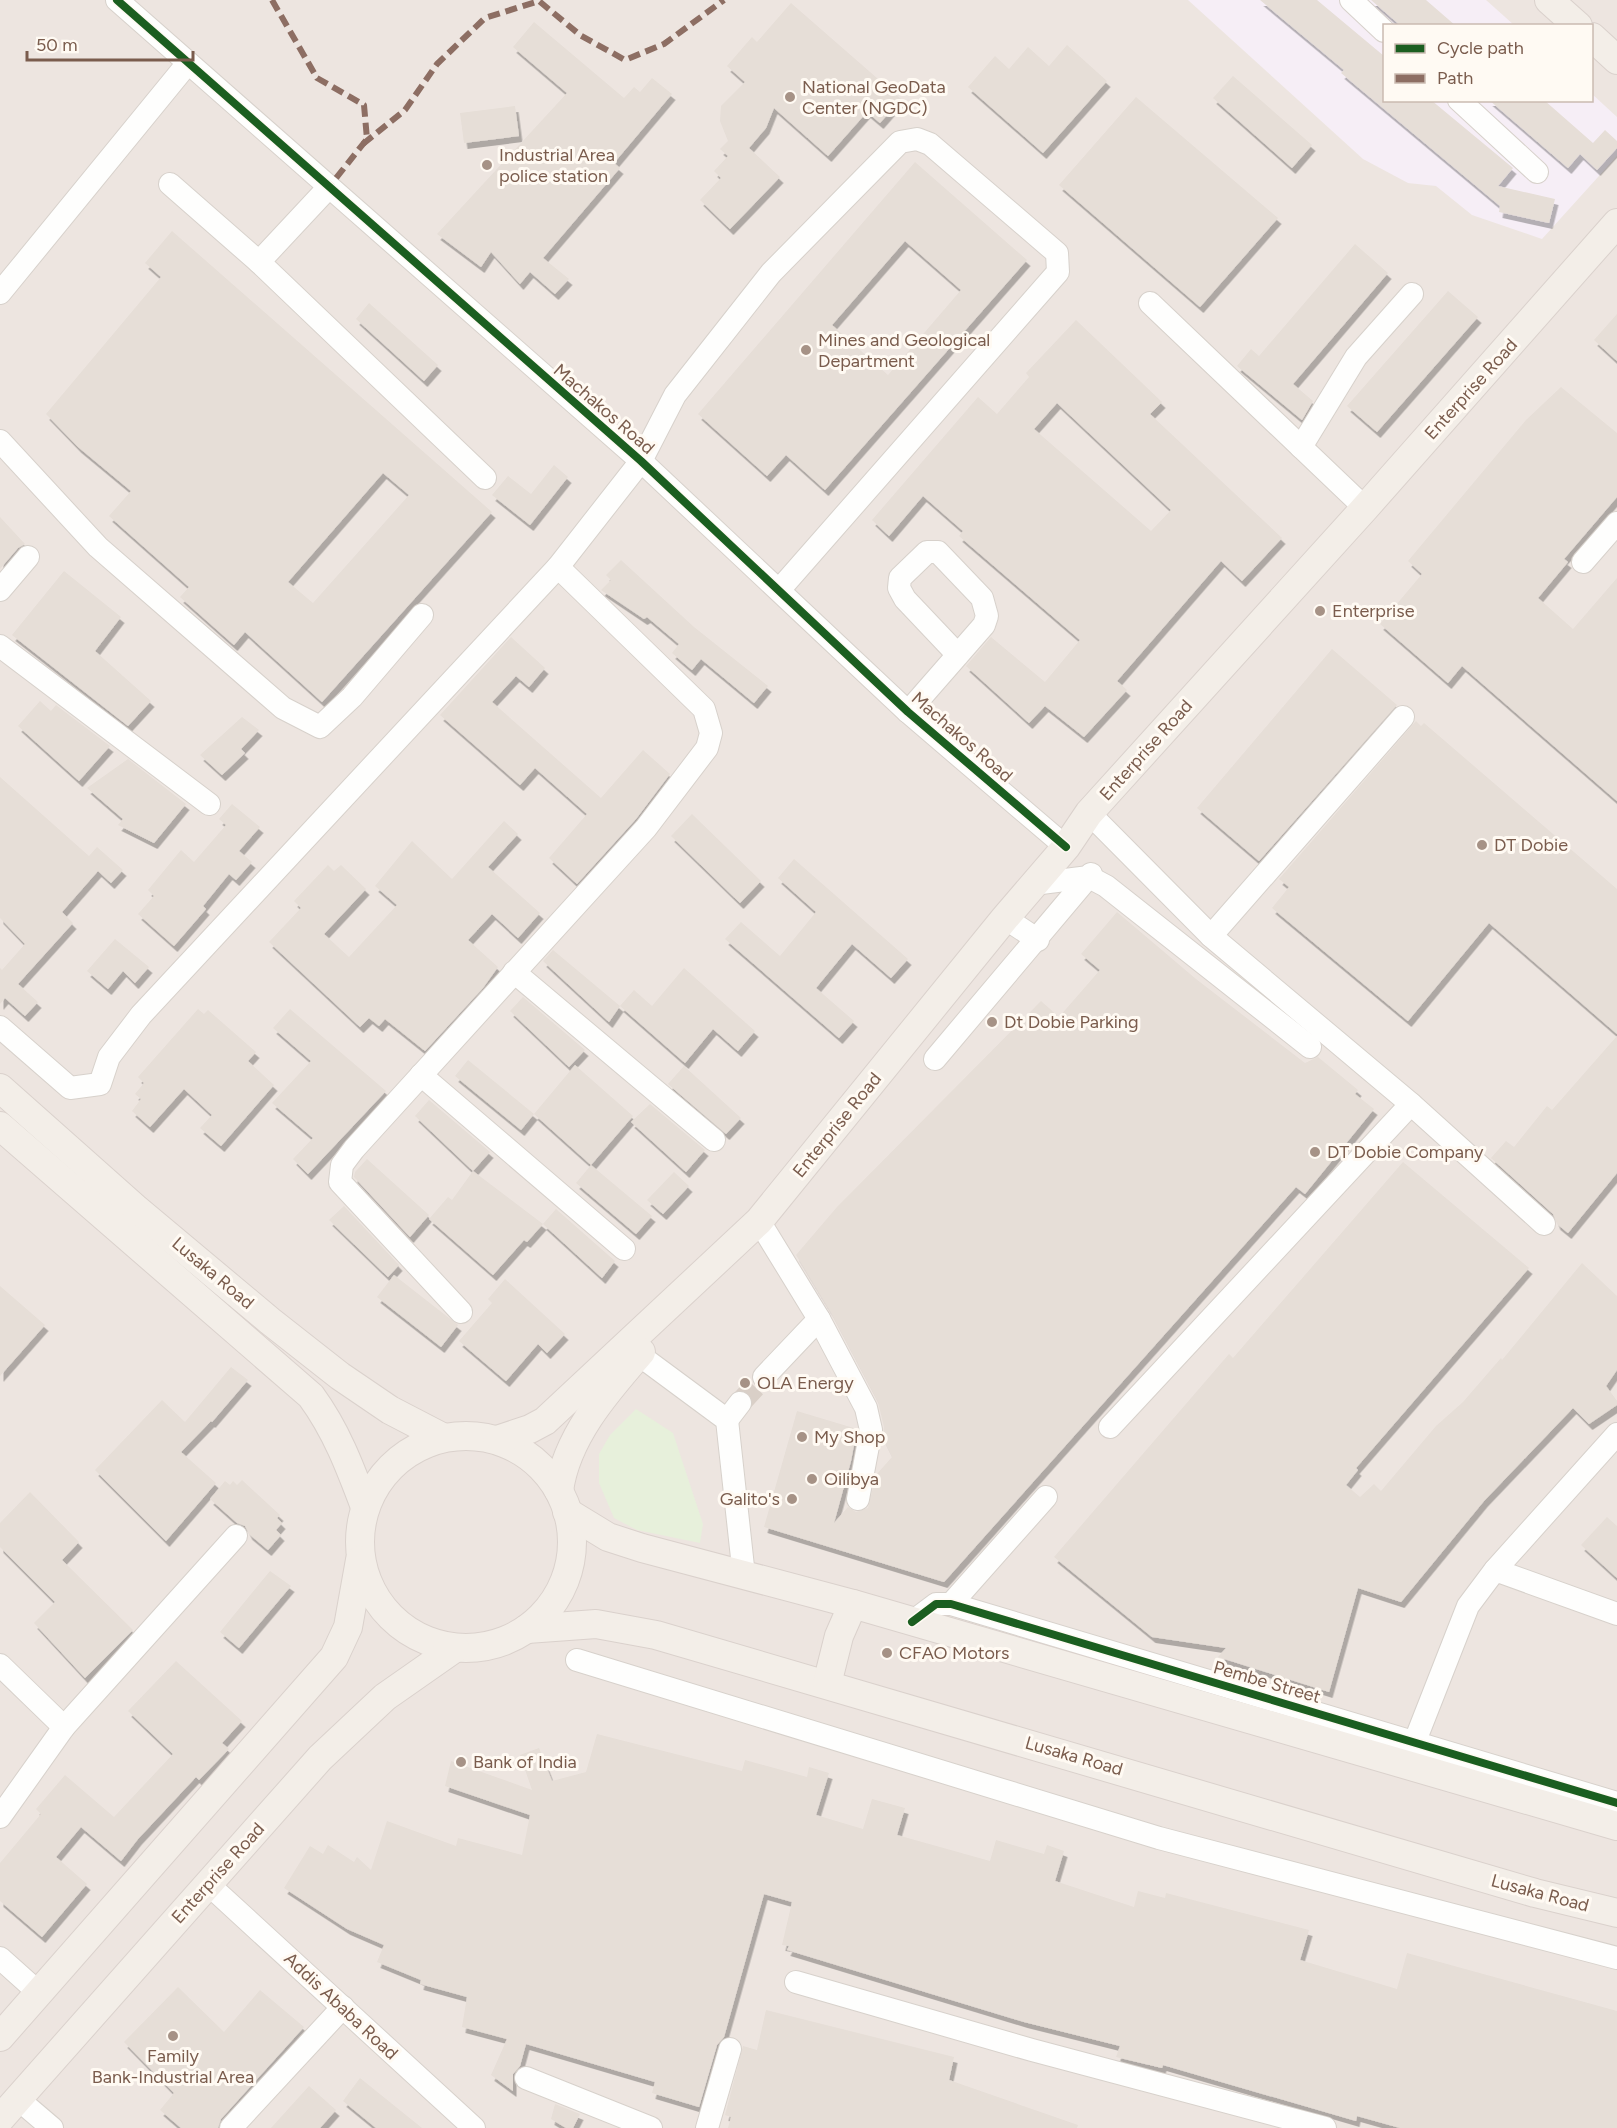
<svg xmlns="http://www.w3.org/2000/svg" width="1617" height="2128" font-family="Figtree,sans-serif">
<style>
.industrial{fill:#ede5e0;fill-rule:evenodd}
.education{fill:#f6eef6}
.green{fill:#e7f0db}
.building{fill:#e6ded7;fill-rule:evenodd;filter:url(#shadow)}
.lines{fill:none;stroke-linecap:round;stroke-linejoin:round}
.minor-tunnel{stroke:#d9cfc7;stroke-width:22;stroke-dasharray:22 11;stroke-linecap:butt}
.minor-casing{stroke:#d7d1cb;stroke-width:24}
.major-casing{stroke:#dad1cc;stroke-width:30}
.minor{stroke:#fefefd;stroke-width:22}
.major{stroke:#f3eee8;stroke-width:28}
.quiet{stroke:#8d6e63;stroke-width:6;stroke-dasharray:12 6;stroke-linecap:butt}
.cycleway-casing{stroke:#fffaf3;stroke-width:11}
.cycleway{stroke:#1b5e20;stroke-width:8}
.poi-dot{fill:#a69286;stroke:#fffaf3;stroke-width:2}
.labels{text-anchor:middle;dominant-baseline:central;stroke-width:6;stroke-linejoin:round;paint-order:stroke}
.poi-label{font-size:18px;fill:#7a5c4d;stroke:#fffaf3;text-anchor:start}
.street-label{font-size:18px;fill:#7a5c4d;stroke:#fffaf3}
</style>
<defs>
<filter id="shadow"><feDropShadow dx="3.5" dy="6" stdDeviation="0" flood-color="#0004"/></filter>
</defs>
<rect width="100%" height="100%" fill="#f9f5f0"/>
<path class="industrial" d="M0 0H1617V2128H0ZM1384 26H1592V100H1384Z"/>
<polygon class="education" points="1188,0 1486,0 1514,25 1384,26 1384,100 1592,100 1592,94 1617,117 1617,156 1542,239 1472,215 1436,186 1408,183 1363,159"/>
<polygon class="green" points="636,1409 673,1433 703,1524 700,1543 637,1530 614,1518 599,1483 599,1454 610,1435"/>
<g class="building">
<polygon points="1260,0 1317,0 1384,56 1384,100 1431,100 1513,168 1498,186 1555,199 1549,223 1499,212 1500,206 1341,73 1344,70"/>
<polygon points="1371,0 1426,0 1456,26 1401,26"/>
<polygon points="791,3 901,99 880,123 867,112 828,156 774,108 766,128 749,148 780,177 730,229 700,200 721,178 714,171 728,156 720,149 728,141 720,121 721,106 745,82 727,66 752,37 757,42"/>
<polygon points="534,22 624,98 634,87 640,92 652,78 672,94 614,163 620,168 543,258 569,279 555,294 530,272 520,284 491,252 481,267 437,234 567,93 513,47"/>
<polygon points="1067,45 1107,81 1043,153 968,87 995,56 1009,69 1028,47 1049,66"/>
<polygon points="1233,76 1312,145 1292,168 1213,98"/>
<polygon points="1136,97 1278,218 1200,307 1059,185"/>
<polygon points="1489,100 1544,100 1593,143 1605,130 1617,141 1617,148 1597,170 1580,154 1568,168"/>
<polygon points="515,106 519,136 464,143 460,113"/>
<path d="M915 162 1027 260 825 490 786 455 767 476 698 414ZM905 241 961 290 888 375 832 325Z"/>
<path d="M172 231 492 512 322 702 245 632 234 645 180 597 189 587 109 516 131 491 78 447 46 414 161 277 145 263ZM383 473 409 495 313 603 288 582Z"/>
<polygon points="1355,244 1388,273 1293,384 1313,401 1302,420 1237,366 1251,349 1259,356"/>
<polygon points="1448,291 1478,317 1377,432 1347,406"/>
<polygon points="369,303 438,365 424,381 356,319"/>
<polygon points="1617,314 1617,361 1594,340"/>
<path d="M1076 320 1162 402 1150 414 1282 538 1242 581 1221 561 1117 681 1127 690 1084 737 1045 706 1029 723 966 666 991 637 1045 682 1080 640 959 536 963 531 923 496 889 536 872 520 978 397 997 414 1029 377 1026 373ZM1057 403 1171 510 1151 531 1034 429Z"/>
<polygon points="1561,387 1617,433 1617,497 1564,559 1568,562 1538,598 1573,629 1617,578 1617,801 1462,666 1448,683 1380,624 1422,574 1408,561 1526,420"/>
<polygon points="554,465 568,477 530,525 492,495 508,476 531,494"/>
<polygon points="0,517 25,544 18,548 0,569"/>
<polygon points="621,560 694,627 768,686 754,703 701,659 692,670 672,653 679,644 647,617 644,619 601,590 611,580 606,575"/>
<polygon points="64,571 121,617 95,651 151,701 128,726 12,635"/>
<polygon points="511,637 545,668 529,687 516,676 492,702 601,798 643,750 670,774 636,819 577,884 549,858 587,814 535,768 520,785 440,715"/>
<polygon points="1332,649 1397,705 1259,861 1197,808"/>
<polygon points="40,701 51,711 56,705 110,746 79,781 18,726"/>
<polygon points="242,717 259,730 241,749 245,753 222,775 200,755"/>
<polygon points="1416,721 1421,726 1424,723 1617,889 1617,1034 1489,923 1408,1021 1272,908 1289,887 1279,879"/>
<polygon points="128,759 186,804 154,843 118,825 123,819 87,788"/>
<polygon points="0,777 89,856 97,847 123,870 111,883 98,871 62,912 73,923 18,984 38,1002 25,1016 5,998 0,1004 0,968 2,970 25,944 0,918"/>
<polygon points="232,804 260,827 239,851 252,862 236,880 229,874 203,906 206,909 174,946 138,914 154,896 148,890 181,850 194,862 226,825 219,819"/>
<polygon points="692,814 761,881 740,903 671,836"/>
<polygon points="504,821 518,834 488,867 540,913 518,938 492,914 468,940 498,967 483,988 425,1051 385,1019 379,1026 369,1018 360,1027 269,942 301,908 294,901 328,865 334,871 341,865 366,889 324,934 349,957 397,905 375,886 412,841 452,879"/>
<polygon points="794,859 908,959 891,978 852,944 816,988 854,1021 839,1038 725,939 741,922 780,956 816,912 778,878"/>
<polygon points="1117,912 1196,979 1305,1063 1318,1057 1358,1090 1355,1094 1374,1109 1305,1194 1296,1187 944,1582 764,1527 797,1411 857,1429 851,1461 834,1523 848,1507 856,1512 868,1508 876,1475 892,1457 883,1439 884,1427 878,1402 831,1313 796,1255 837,1207 1041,1001 1059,1017 1100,970 1081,954"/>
<polygon points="115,939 149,967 135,983 123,971 108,989 87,971"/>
<polygon points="553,950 620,1006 609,1022 543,961"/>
<polygon points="684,968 755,1031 738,1051 713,1029 685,1063 620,1006 634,990 652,1006"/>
<polygon points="523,997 585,1050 569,1067 510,1011"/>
<polygon points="198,1009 204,1014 208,1010 256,1052 248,1061 274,1085 221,1146 200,1128 212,1115 184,1089 150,1127 132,1111 141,1099 135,1094 144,1083 138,1077"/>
<polygon points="290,1009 386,1091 308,1174 293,1159 313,1138 272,1103 311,1061 273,1028"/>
<polygon points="1617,1036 1617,1173 1568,1233 1557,1224 1553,1214 1491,1158 1506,1141 1514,1147 1547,1106 1552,1110"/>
<polygon points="468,1060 534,1114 521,1130 455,1076"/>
<polygon points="575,1065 633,1116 591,1165 534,1114"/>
<polygon points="684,1066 741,1118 726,1134 668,1084"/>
<polygon points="429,1100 490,1152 473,1171 415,1116"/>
<polygon points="650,1104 705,1150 686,1172 631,1122"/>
<polygon points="367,1159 429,1215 410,1237 354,1177 355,1172"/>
<polygon points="1403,1162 1529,1268 1356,1468 1358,1470 1346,1485 1360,1497 1374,1484 1381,1491 1436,1426 1463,1402 1501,1358 1502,1360 1582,1263 1617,1296 1617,1370 1606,1386 1617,1401 1617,1405 1589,1424 1573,1408 1484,1501 1401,1602 1358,1588 1329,1692 1218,1657 1226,1648 1152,1637 1054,1557 1229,1354 1233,1358"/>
<polygon points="591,1165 652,1216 636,1234 576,1183"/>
<polygon points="473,1171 543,1224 527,1242 524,1240 493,1275 429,1219 448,1197 452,1200"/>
<polygon points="674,1172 689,1186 663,1214 647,1200"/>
<polygon points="344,1206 399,1265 388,1277 329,1220"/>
<polygon points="556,1209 615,1261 602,1278 543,1224"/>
<polygon points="394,1275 458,1325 441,1347 377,1297"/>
<polygon points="505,1279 565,1334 547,1353 538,1344 506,1381 459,1341 492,1303 488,1299"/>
<polygon points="0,1286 45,1325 0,1376"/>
<polygon points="231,1367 248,1380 212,1422 211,1421 181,1452 216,1483 166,1541 95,1470 162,1400 185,1422"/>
<polygon points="242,1480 280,1515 277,1518 282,1523 276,1530 281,1535 268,1550 249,1534 245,1526 237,1523 210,1499 225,1481 230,1485 233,1481 237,1485"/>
<polygon points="30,1492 79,1542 62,1560 133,1630 85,1678 34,1623 55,1602 0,1547 0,1523"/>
<polygon points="1607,1517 1617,1526 1617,1578 1581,1545"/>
<polygon points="270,1571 291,1586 239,1648 220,1632"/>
<polygon points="176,1661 242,1721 222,1743 229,1749 199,1780 196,1777 138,1839 121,1861 81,1827 56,1857 87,1884 42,1937 0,1901 0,1863 41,1814 36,1809 65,1775 114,1817 173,1754 128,1711"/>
<polygon points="597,1734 742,1771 745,1760 807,1777 809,1767 829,1773 816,1815 863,1829 872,1799 905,1808 897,1835 990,1861 996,1840 1044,1854 1047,1845 1064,1851 1055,1881 1134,1907 1138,1891 1165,1898 1166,1893 1309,1930 1300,1960 1397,1989 1407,1953 1617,2011 1617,2128 1400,2128 1357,2116 1356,2121 1163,2065 1162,2068 1116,2057 1120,2046 1024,2022 787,1950 789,1946 782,1945 792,1902 764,1894 724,2037 717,2045 699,2107 652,2093 655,2082 526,2044 520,2066 513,2074 513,2091 491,2075 507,2039 462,2027 467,1997 420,1984 421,1980 377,1962 384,1945 347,1929 284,1888 310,1846 323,1854 328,1845 354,1862 357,1857 371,1870 387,1821 456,1846 458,1838 522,1855 530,1815 445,1786 451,1761 532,1790 520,1755 539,1748 552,1781 586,1772"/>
<polygon points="178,1987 224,2032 260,1990 304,2027 221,2119 218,2128 181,2128 160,2110 174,2093 124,2042"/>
<polygon points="766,2010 954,2057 949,2080 1078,2125 1077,2128 728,2128 731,2117 725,2115 743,2046 757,2050"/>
<polygon points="360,2078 422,2128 376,2128 343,2101"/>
<polygon points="309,2086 336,2110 320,2128 271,2128"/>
<polygon points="555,2104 580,2114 573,2128 566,2128 551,2119"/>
</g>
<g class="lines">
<polyline class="minor-tunnel" points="740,1403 764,1377"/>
<defs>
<g id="minor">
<polyline points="117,0 641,461 908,712 1066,847"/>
<polyline points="1351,0 1384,31"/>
<polyline points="1459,100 1537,172"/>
<polyline points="170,184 259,262 485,478"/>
<polyline points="259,262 329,187"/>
<polyline points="0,293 188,63"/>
<polyline points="1150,303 1365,508"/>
<polyline points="0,441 98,547 283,708 320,727 352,697 422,615"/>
<polyline points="1301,447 1356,357 1412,294"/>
<polyline points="1583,562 1617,523"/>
<polyline points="0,590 28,557"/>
<polyline points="0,646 209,804"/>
<polyline points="908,712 984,625 987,616 982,598 938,552 927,552 900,578 899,588 905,599 958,655"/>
<polyline points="1089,813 1211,936 1411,1104 1544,1224"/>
<polyline points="1033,884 1089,877 1106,886 1310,1047"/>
<polyline points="1005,918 1038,940"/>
<polyline points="1211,936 1403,717"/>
<polyline points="514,972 714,1140"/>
<polyline points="0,1027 70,1088 100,1084 109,1057 141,1015 558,567 641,461 675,395 771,273 900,142 917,139 930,144 1057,253 1058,272 780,589"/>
<polyline points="935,1059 1091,874"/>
<polyline points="421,1075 624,1249"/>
<polyline points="759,1221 819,1319 866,1408 871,1430 858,1499"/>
<polyline points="461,1312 340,1182 342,1165 354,1149 646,828 707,748 711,733 704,709 558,567"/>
<polyline points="627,1346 727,1420 744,1576"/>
<polyline points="764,1377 819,1319"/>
<polyline points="727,1420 740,1403"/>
<polyline points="1110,1427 1411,1104"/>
<polyline points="1495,1570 1617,1434"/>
<polyline points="951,1604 1046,1497"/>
<polyline points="912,1622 936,1604 951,1604 1617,1803"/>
<polyline points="577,1660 1159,1838 1617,1958"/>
<polyline points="0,1665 64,1727"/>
<polyline points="1415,1741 1468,1606 1495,1570 1617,1614"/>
<polyline points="0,1817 64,1727 236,1536"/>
<polyline points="208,1884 474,2128"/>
<polyline points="0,1958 38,1992"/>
<polyline points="796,1982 1032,2050 1325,2128"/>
<polyline points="526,2078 651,2128"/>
<polyline points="18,2099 52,2128"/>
<polyline points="231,2128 343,2007"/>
<polyline points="707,2128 730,2049"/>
</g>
<g id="major">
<polyline points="1549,0 1578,26"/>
<polyline points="1592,37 1617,60"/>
<polyline points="0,1088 135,1208 270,1321 340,1376 390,1410 442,1437"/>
<path d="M0 1126 311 1396C336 1430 350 1467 365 1507"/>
<circle cx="466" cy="1542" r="106"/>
<polyline points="497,1440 530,1429 545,1421 759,1221 1005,918 1066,847 1089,813 1365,508 1617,223"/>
<path d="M559 1491C566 1437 607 1391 641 1352"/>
<polyline points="567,1512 608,1537 642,1548 853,1604 1617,1826"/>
<polyline points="527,1629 596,1624 656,1635 1535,1893 1617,1913"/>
<polyline points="827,1684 839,1636 853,1604"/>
<polyline points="0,2037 334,1657 348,1627 360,1560"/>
<polyline points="0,2119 320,1758 385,1697 455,1648"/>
</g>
</defs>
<use href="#minor" class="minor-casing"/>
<use href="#major" class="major-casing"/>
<use href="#minor" class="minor"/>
<use href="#major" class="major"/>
<g class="quiet">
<polyline points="272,0 317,78 364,105 367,139 329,187"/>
<polyline points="363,144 405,110 437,64 485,18 539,1 580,35 625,60 664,44 724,0"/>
</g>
<defs>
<g id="cycleway">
<polyline points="117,0 641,461 908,712 1066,847"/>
<polyline points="912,1622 936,1604 951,1604 1617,1803"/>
</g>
</defs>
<use href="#cycleway" class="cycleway-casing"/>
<use href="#cycleway" class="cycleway"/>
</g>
<g class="poi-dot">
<circle cx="790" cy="97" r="6"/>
<circle cx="487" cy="165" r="6"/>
<circle cx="806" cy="350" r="6"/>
<circle cx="1320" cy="611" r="6"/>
<circle cx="1482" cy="845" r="6"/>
<circle cx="992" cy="1022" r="6"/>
<circle cx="1315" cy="1152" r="6"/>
<circle cx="745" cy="1383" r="6"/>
<circle cx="802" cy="1437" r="6"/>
<circle cx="812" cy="1479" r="6"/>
<circle cx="792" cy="1499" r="6"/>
<circle cx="887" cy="1653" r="6"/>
<circle cx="461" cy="1762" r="6"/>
<circle cx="173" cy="2036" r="6"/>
</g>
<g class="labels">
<g class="poi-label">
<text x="802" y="87">National GeoData<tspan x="802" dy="21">Center (NGDC)</tspan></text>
<text x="499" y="155">Industrial Area<tspan x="499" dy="21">police station</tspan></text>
<text x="818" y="340">Mines and Geological<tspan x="818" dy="21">Department</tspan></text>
<text x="1332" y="611">Enterprise</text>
<text x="1494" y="845">DT Dobie</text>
<text x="1004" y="1022">Dt Dobie Parking</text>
<text x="1327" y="1152">DT Dobie Company</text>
<text x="757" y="1383">OLA Energy</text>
<text x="814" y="1437">My Shop</text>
<text x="824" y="1479">Oilibya</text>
<text x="780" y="1499" text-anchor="end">Galito's</text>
<text x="899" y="1653">CFAO Motors</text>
<text x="473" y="1762">Bank of India</text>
<text x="173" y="2056" text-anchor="middle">Family<tspan x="173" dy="21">Bank-Industrial Area</tspan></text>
</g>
<g class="street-label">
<text transform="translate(1471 389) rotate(-48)">Enterprise Road</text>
<text transform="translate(604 409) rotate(41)">Machakos Road</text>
<text transform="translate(962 737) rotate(41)">Machakos Road</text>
<text transform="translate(1146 750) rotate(-48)">Enterprise Road</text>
<text transform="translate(837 1125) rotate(-51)">Enterprise Road</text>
<text transform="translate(213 1273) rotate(40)">Lusaka Road</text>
<text transform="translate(1267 1682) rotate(16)">Pembe Street</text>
<text transform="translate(1074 1756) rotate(16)">Lusaka Road</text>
<text transform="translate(218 1873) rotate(-48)">Enterprise Road</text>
<text transform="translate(1540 1893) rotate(15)">Lusaka Road</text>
<text transform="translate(341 2006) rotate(43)">Addis Ababa Road</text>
</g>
</g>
<rect x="1383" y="24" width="210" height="78" fill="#fffaf3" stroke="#cabbb1" stroke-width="1.5"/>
<rect x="1395" y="44" width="30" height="9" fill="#1b5e20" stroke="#cabbb1" stroke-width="1.5"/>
<text x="1437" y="54" font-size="18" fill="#7a5c4d">Cycle path</text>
<rect x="1395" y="74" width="30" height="9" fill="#8d6e63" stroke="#cabbb1" stroke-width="1.5"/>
<text x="1437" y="84" font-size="18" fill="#7a5c4d">Path</text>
<path d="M27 51v9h166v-9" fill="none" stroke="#7a5c4d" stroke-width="3"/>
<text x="36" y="51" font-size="18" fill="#7a5c4d" stroke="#fffaf3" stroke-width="4.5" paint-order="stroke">50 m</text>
</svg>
